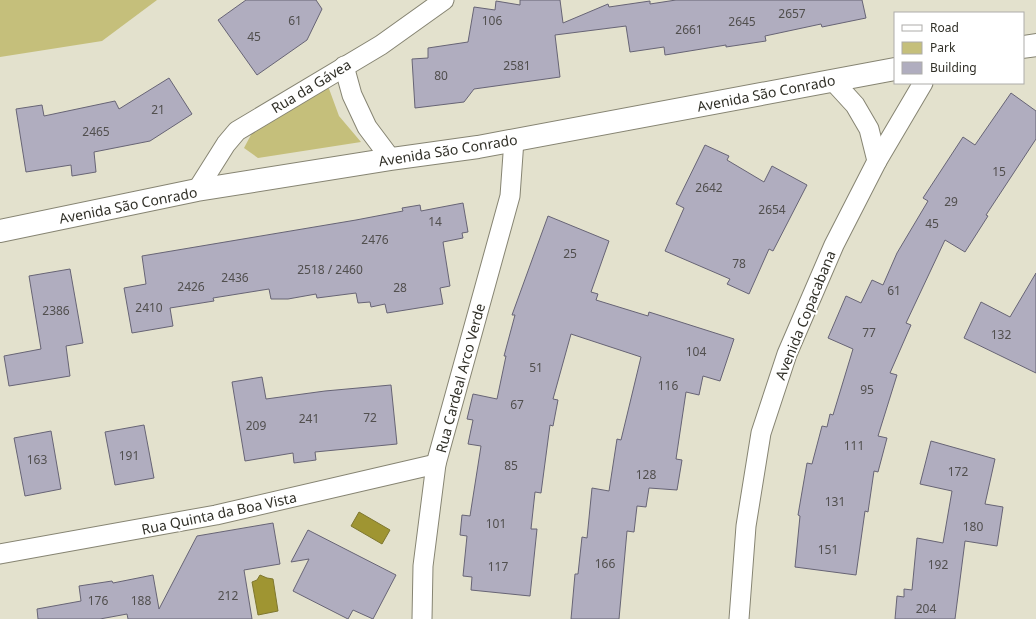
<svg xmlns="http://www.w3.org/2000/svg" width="1036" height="619" font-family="'Noto Sans',sans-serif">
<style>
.green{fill:#c5bf7b}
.water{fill:#9f9532;stroke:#7e772f}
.building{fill:#b0adbf;stroke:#676475}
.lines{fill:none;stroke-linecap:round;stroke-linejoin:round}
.minor-casing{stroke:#868472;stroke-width:21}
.tertiary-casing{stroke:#868472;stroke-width:24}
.minor{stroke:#fff;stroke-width:19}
.tertiary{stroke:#fff;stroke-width:22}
.labels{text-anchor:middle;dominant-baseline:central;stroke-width:4;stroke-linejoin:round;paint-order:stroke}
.number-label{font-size:12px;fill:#514f4e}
.street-label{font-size:14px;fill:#313028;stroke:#fff}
</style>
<rect width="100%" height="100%" fill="#e3e1cd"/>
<g class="green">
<polygon points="0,0 157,0 102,41 0,57"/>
<polygon points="328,86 339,116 361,142 258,158 244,148 253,131"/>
</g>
<g class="water">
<polygon points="359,512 390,530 382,544 351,526"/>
<polygon points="260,575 267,578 273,579 278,611 258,615 252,582 257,580"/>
</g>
<g class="building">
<polygon points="246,0 316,0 322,9 307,40 257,75 218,20"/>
<polygon points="520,0 560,0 563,23 608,4 609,7 650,1 650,4 676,0 862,0 866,18 822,27 821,24 765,36 766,41 726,47 726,45 665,55 664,47 630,52 626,26 555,35 560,77 474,89 464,102 415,108 412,59 428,58 428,48 468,42 474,7 495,10 496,1 520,5"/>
<polygon points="169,78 192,114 150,141 94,152 96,172 72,176 71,165 26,172 16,109 42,105 44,116 115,101 119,109"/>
<polygon points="1011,93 1036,111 1036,139 986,215 988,216 965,252 945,240 906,323 911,325 890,373 897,375 878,436 887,438 878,472 874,471 868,512 865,511 856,575 795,567 800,516 798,515 807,463 812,464 822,426 827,427 830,414 833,415 853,349 828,338 846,296 861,303 872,280 883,285 897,253 928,201 923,198 963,137 975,145"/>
<polygon points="705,145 729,156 727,160 764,182 772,166 807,185 773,251 769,249 749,294 727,284 730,279 665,251 684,208 676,204"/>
<polygon points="463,203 468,232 462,233 463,238 443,242 450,286 440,288 443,304 387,313 385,304 371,307 370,302 358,303 356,293 317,298 316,294 288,299 271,299 269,289 213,298 214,301 170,308 173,326 132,333 124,288 146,284 142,256 356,220 403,211 402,208 420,205 421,211"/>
<polygon points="548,216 609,241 591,292 598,294 596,300 648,316 649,312 734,339 720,381 703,376 699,395 686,392 676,459 682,460 677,490 649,488 646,507 637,506 634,532 627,531 619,619 571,619 575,574 578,574 582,537 587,538 592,488 609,491 617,439 621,440 641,357 571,334 553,399 558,400 553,426 550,425 541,493 535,492 531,529 537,529 530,596 471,590 472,577 463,576 467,536 460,535 462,515 470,516 481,446 468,444 473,420 467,419 473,394 497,399 506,356 504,356 515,315 512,315"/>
<polygon points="70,269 83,343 66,346 70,376 9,386 4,356 41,349 29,276"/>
<polygon points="1036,273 1036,373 964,338 981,302 1010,317"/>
<polygon points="262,377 266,399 325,391 391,385 397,444 315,452 316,460 294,463 293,453 245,461 232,382"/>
<polygon points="144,425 154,478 115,485 105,432"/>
<polygon points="51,431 61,489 25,496 14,438"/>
<polygon points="931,441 995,459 985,504 1003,507 997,546 965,541 955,619 895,619 897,596 904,597 904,589 912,590 917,538 943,543 952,491 920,484"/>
<polygon points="273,523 280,564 244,570 252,619 128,619 127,614 100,619 38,619 37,609 81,601 79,586 112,581 113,583 153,575 159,609 197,536"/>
<polygon points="308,530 396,575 373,619 353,610 348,619 293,591 309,559 291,562"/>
</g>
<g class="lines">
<defs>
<g id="minor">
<polyline points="344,66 352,95 367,127 391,159"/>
<polyline points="833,81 855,105 869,129 877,161"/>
<polyline points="197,190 226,144 237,131 381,45 444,0"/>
<polyline points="0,554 216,515 436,464"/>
<polyline points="422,619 423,566 436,464 510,196 514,140"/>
<polyline points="739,619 746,526 761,433 787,354 834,245 877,161 923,83"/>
</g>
<g id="tertiary">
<polyline points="1023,47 1036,45"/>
<polyline points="0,231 197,190 391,159 478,147 895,69"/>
</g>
</defs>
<use href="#minor" class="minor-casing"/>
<use href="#tertiary" class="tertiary-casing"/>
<use href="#minor" class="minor"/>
<use href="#tertiary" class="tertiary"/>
</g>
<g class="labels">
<g class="number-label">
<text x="792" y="13">2657</text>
<text x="295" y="20">61</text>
<text x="492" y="20">106</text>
<text x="742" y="21">2645</text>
<text x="689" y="29">2661</text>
<text x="254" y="36">45</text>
<text x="517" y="65">2581</text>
<text x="441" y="75">80</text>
<text x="158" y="109">21</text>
<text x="96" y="131">2465</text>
<text x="999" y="171">15</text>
<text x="709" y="187">2642</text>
<text x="951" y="201">29</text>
<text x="772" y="209">2654</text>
<text x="435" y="221">14</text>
<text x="932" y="223">45</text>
<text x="375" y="239">2476</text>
<text x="570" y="253">25</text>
<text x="739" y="263">78</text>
<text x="330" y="269">2518 / 2460</text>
<text x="235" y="277">2436</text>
<text x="191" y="286">2426</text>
<text x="400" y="287">28</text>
<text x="894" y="290">61</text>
<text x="149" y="307">2410</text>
<text x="56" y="310">2386</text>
<text x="869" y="332">77</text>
<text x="1001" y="334">132</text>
<text x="696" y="351">104</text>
<text x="536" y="367">51</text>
<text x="668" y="385">116</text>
<text x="867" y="389">95</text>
<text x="517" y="404">67</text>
<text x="370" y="417">72</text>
<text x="309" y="418">241</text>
<text x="256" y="425">209</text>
<text x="854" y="445">111</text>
<text x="129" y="455">191</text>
<text x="37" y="459">163</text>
<text x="511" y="465">85</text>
<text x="958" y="471">172</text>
<text x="646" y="474">128</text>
<text x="835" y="501">131</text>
<text x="496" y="523">101</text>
<text x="973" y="526">180</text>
<text x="828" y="549">151</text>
<text x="605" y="563">166</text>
<text x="938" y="564">192</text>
<text x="498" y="566">117</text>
<text x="228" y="595">212</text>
<text x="98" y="600">176</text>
<text x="141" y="600">188</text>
<text x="926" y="608">204</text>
</g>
<g class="street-label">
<text transform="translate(311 86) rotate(-31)">Rua da Gávea</text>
<text transform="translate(766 93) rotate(-11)">Avenida São Conrado</text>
<text transform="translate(448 150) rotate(-9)">Avenida São Conrado</text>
<text transform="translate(128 205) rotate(-11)">Avenida São Conrado</text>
<text transform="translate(805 315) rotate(-68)">Avenida Copacabana</text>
<text transform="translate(460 378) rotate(-75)">Rua Cardeal Arco Verde</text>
<text transform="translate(219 513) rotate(-12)">Rua Quinta da Boa Vista</text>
</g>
</g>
<rect x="894" y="12" width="130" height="72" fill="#ffffff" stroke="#adaca9"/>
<rect x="902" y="25" width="20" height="6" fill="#ffffff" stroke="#adaca9"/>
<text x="930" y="32" font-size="12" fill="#313028">Road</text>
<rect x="902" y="42" width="20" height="12" fill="#c5bf7b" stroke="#adaca9"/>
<text x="930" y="52" font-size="12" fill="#313028">Park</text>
<rect x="902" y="62" width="20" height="12" fill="#b0adbf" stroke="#adaca9"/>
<text x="930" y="72" font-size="12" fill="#313028">Building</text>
</svg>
